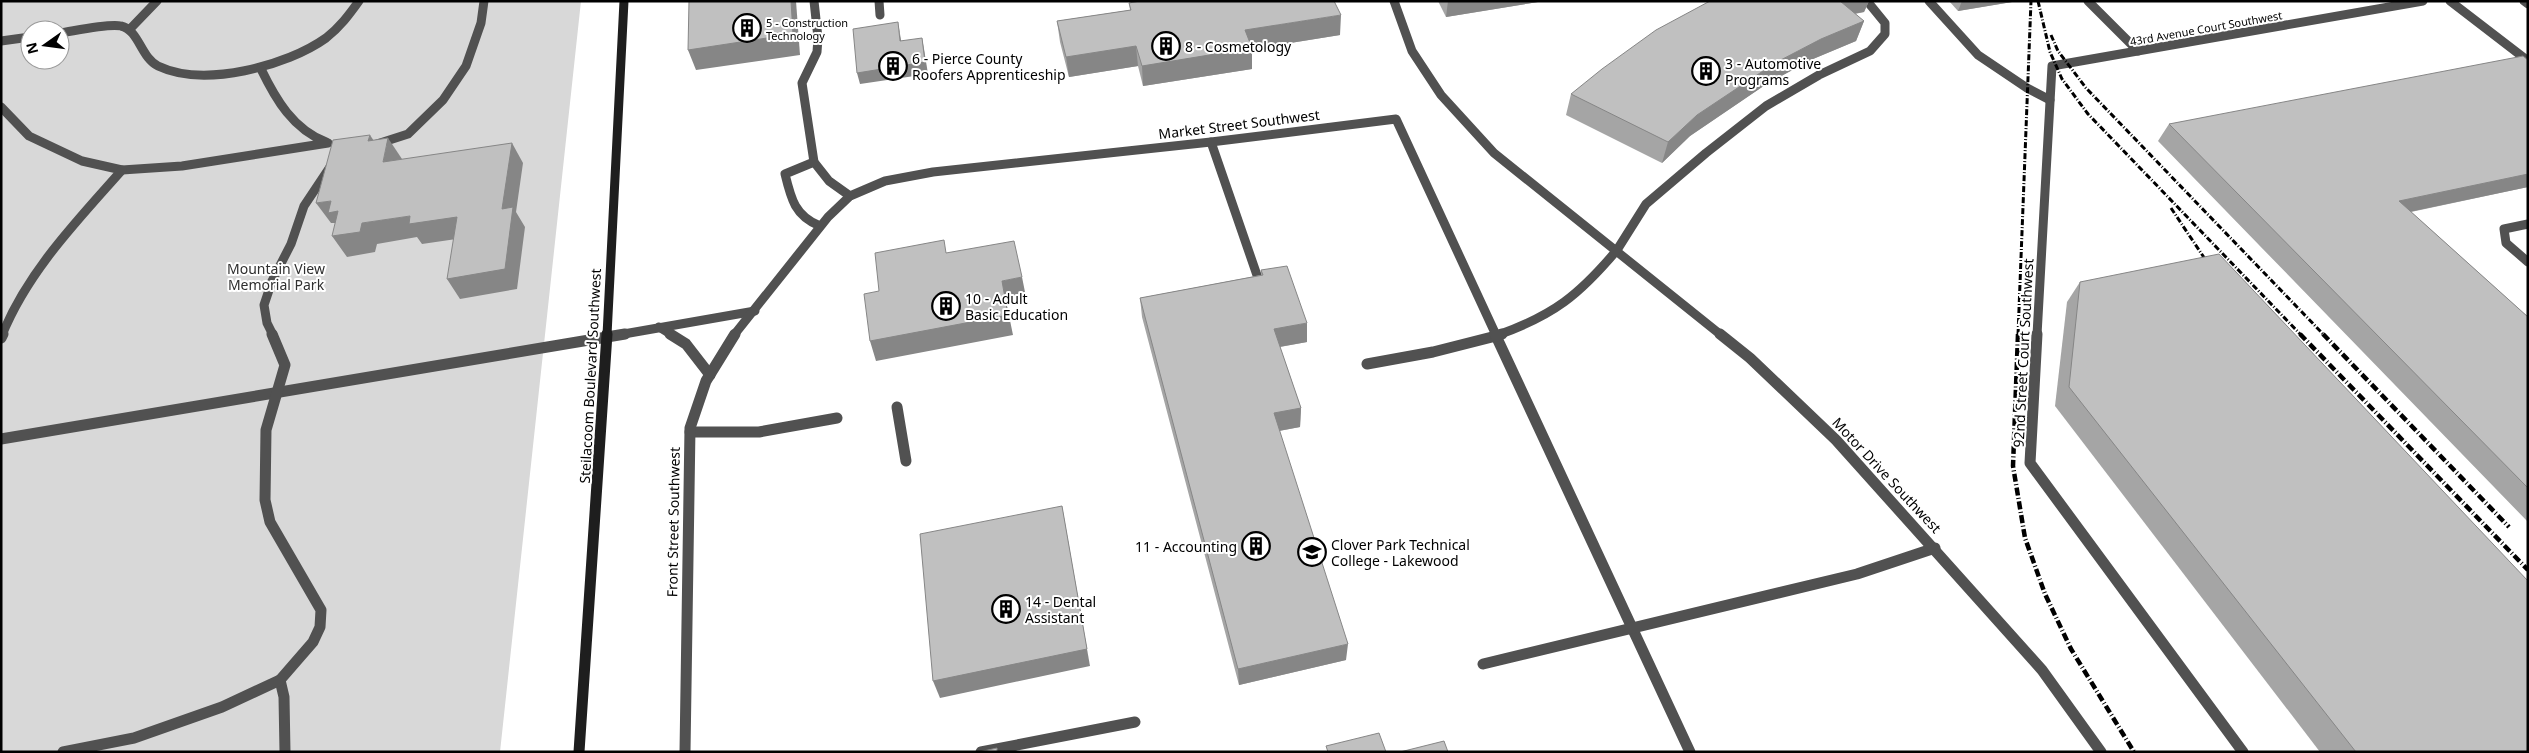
<svg xmlns="http://www.w3.org/2000/svg" width="2529" height="753" font-family="'Noto Sans',sans-serif">
<style>
.green{fill:#d8d8d8;fill-rule:evenodd}
.lines{fill:none;stroke-linecap:round;stroke-linejoin:round}
.service-far1{stroke:#515151;stroke-width:9}
.service{stroke:#515151;stroke-width:11}
.minor-far1{stroke:#515151;stroke-width:9}
.minor{stroke:#515151;stroke-width:11}
.secondary-far1{stroke:#1e1e1e;stroke-width:9}
.secondary{stroke:#1e1e1e;stroke-width:11}
.rail-far1{stroke:#000;stroke-width:3;stroke-dasharray:6 2 1 2;stroke-linecap:butt}
.rail{stroke:#000;stroke-width:4.5;stroke-dasharray:8 2.5 1 2.5;stroke-linecap:butt}
.wall{fill:#a5a5a5}
.shaded-wall{fill:#868686}
.building{fill:#c0c0c0;stroke:#868686}
.labels{text-anchor:middle;dominant-baseline:central;stroke-width:4;stroke-linejoin:round;paint-order:stroke}
.far-poi-label{font-size:11px;fill:#000;stroke:#fff;text-anchor:start}
.far-street-label{font-size:11px;fill:#000;stroke:#fff}
.poi-label{font-size:14px;fill:#000;stroke:#fff;text-anchor:start}
.street-label{font-size:14px;fill:#000;stroke:#fff}
.park-label{font-size:14px;fill:#2f2f2f;stroke:#fff}
</style>
<rect width="100%" height="100%" fill="#fff"/>
<path class="green" d="M1 1H581L500 752H1ZM30 30H60V60H30Z"/>
<g class="lines">
<g class="service-far1">
<polyline points="814,1 818,38 817,52 802,83 814,162 829,181 850,196"/>
<polyline points="879,1 880,15"/>
<polyline points="1929,1 1978,55 2027,88 2050,100"/>
<polyline points="2088,1 2138,51"/>
<polyline points="2450,1 2528,61"/>
<polyline points="130,29 157,1"/>
<path d="M60 33C74 31 109 23 121 26 139 30 141 58 158 66 204 88 287 66 326 38 340 27 349 15 359 1"/>
<polyline points="1,41 30,37"/>
<path d="M261 69C276 100 293 129 326 142"/>
<polyline points="1,107 29,136 82,161 122,170 182,166 328,143"/>
<polyline points="1211,142 1259,281"/>
<polyline points="377,144 408,134 443,100 466,66 481,23 484,1"/>
<path d="M814 162 785 174C791 199 795 216 820 226"/>
<polyline points="2528,224 2504,229 2506,243 2528,262"/>
<polyline points="1617,250 1646,204 1706,153 1766,106 1819,75 1870,51 1885,34 1885,23 1867,1"/>
<path d="M2 335C28 271 77 221 122 170"/>
<polyline points="273,335 267,323 264,305 272,281 291,244 304,206 330,167"/>
</g>
<g class="service">
<polyline points="1,338 3,334"/>
<polyline points="1367,364 1433,352 1496,336 1690,752"/>
<polyline points="897,407 906,461"/>
<polyline points="690,432 759,432 837,418"/>
<polyline points="1,439 607,337"/>
<polyline points="1483,664 1857,574 1935,548"/>
<polyline points="280,680 284,697 285,752"/>
<polyline points="63,752 134,738 222,707 280,680 313,642 320,627 321,610 270,522 265,500 266,430 285,365 272,334"/>
<polyline points="981,752 1135,722"/>
</g>
<g class="minor-far1">
<polyline points="1394,1 1412,51 1441,95 1494,153 1721,335"/>
<polyline points="2524,1 2528,4"/>
<polyline points="659,327 672,335"/>
<polyline points="618,335 755,311"/>
<polyline points="734,335 828,217 850,196 885,181 933,172 1211,142 1396,119 1496,335"/>
<path d="M1498 335C1554 315 1579 295 1617 250"/>
<polyline points="2037,335 2052,66 2423,1"/>
</g>
<g class="minor">
<polyline points="670,334 686,344 710,375"/>
<polyline points="1495,334 1496,336 1502,334"/>
<polyline points="1720,334 1750,358 1836,440 2042,670 2101,752"/>
<polyline points="2037,334 2030,463 2243,752"/>
<polyline points="607,337 625,334"/>
<polyline points="685,752 690,428 706,381 735,334"/>
</g>
<polyline class="secondary-far1" points="607,335 624,1"/>
<polyline class="secondary" points="579,752 607,334"/>
<g class="rail-far1">
<polyline points="2038,1 2050,52 2062,79 2088,114 2301,335"/>
<polyline points="2051,35 2058,51 2086,88 2324,335"/>
<polyline points="2171,208 2211,268"/>
<polyline points="2018,335 2031,1"/>
</g>
<g class="rail">
<polyline points="2018,334 2013,466 2025,538 2045,594 2071,649 2134,752"/>
<polyline points="2300,334 2528,570"/>
<polyline points="2323,334 2509,527"/>
</g>
</g>
<g class="wall">
<polygon points="1438,1 1544,1 1446,17"/>
<polygon points="1710,1 1869,1 1864,12 1855,14 1864,21 1856,41 1813,59 1768,83 1690,136 1662,163 1566,115 1571,94"/>
<polygon points="1949,1 2018,1 1958,11"/>
<polygon points="1129,3 1340,35 1252,49 1252,69 1143,86 1138,66 1069,77 1060,42 1057,21 1130,10"/>
<polygon points="2528,60 2528,187 2411,212 2528,317 2528,522 2158,141 2169,124"/>
<polygon points="1261,270 1307,342 1280,347 1301,408 1300,427 1279,431 1346,660 1239,685 1142,317 1140,298 1261,275"/>
<polygon points="2080,282 2528,752 2320,752 2055,406 2067,302"/>
</g>
<g class="shaded-wall">
<polygon points="791,1 796,1 800,55 696,70 688,50"/>
<polygon points="1448,1 1544,1 1446,17"/>
<polygon points="1834,1 1869,1 1864,12 1827,18"/>
<polygon points="1962,1 2018,1 1958,11"/>
<polygon points="1341,15 1340,35 1252,49 1252,69 1143,86 1142,66 1245,30"/>
<polygon points="1864,21 1856,41 1813,59 1768,83 1690,136 1662,163 1668,142 1697,115 1775,63 1821,39"/>
<polygon points="898,22 903,52 900,41"/>
<polygon points="922,38 924,49 928,74 860,84 857,73"/>
<polygon points="1136,46 1138,66 1069,77 1066,57"/>
<polygon points="370,135 383,155 368,141"/>
<polygon points="388,138 402,159 397,183 383,162"/>
<polygon points="512,143 523,163 516,212 525,227 517,289 460,299 447,279"/>
<polygon points="2528,174 2528,187 2385,217 2399,201"/>
<polygon points="331,201 353,231 335,223 331,223 316,203"/>
<polygon points="410,216 457,217 470,237 422,244 417,237 377,244 375,252 347,257 332,236 362,223"/>
<polygon points="1022,277 1026,297 1006,301 1013,335 876,361 870,341 1002,281"/>
<polygon points="1307,323 1307,342 1273,348 1274,329"/>
<polygon points="1301,408 1300,427 1273,432 1274,413"/>
<polygon points="1062,506 1090,666 940,698 933,681"/>
<polygon points="1348,644 1346,660 1239,685 1238,669"/>
</g>
<g class="building">
<polygon points="689,1 791,1 793,34 688,50"/>
<polygon points="1140,1 1334,1 1341,15 1245,30 1252,48 1142,66 1136,46 1066,57 1057,21 1131,10 1129,3"/>
<polygon points="1710,1 1840,1 1864,21 1821,39 1775,63 1697,115 1668,142 1571,94 1602,69 1656,30"/>
<polygon points="898,22 900,41 922,38 925,62 857,73 853,29"/>
<polygon points="2523,56 2528,60 2528,174 2399,201 2528,317 2528,488 2169,124"/>
<polygon points="370,135 368,141 388,138 383,162 512,143 502,209 513,207 505,269 447,279 457,217 409,224 410,216 362,223 360,232 332,236 338,211 328,213 331,201 316,203 333,140"/>
<polygon points="944,240 946,253 1014,241 1022,277 1002,281 1008,315 870,341 864,294 879,291 875,253"/>
<polygon points="2219,254 2528,581 2528,752 2356,752 2069,387 2080,282"/>
<polygon points="1287,266 1307,323 1274,329 1301,408 1274,413 1348,644 1238,669 1140,298 1263,275 1261,270"/>
<polygon points="1062,506 1087,649 933,681 920,534"/>
<polygon points="1379,733 1386,752 1328,752 1326,746"/>
<polygon points="1444,741 1448,752 1400,752"/>
<polygon points="997,748 997,752 979,752"/>
</g>
<defs>
<symbol id="building-ring" viewBox="-11 -11 22 22"><circle r="9.5" fill="#fff" stroke="#000" stroke-width="1.5"/><path d="M-4-6H4V6H1V3H-1V6H-4ZM-2.5-4.3h1.7v1.8h-1.7ZM.8-4.3h1.7v1.8H.8ZM-2.5-1h1.7V.8h-1.7ZM.8-1h1.7V.8H.8Z" fill="#000"/></symbol>
<symbol id="university-ring" viewBox="-11 -11 22 22"><circle r="9.5" fill="#fff" stroke="#000" stroke-width="1.5"/><path d="M0-5L7-2L0 1L-7-2ZM-4 1L0 2.5L4 1V4Q0 6-4 4Z" fill="#000"/></symbol>
</defs>
<g fill-rule="evenodd">
<use href="#building-ring" x="731" y="12" width="32" height="32"/>
<use href="#building-ring" x="1150" y="30" width="32" height="32"/>
<use href="#building-ring" x="877" y="50" width="32" height="32"/>
<use href="#building-ring" x="1690" y="55" width="32" height="32"/>
<use href="#building-ring" x="930" y="290" width="32" height="32"/>
<use href="#building-ring" x="1240" y="530" width="32" height="32"/>
<use href="#university-ring" x="1296" y="536" width="32" height="32"/>
<use href="#building-ring" x="990" y="593" width="32" height="32"/>
</g>
<g class="labels">
<g class="far-poi-label">
<text x="766" y="22">5 - Construction<tspan x="766" dy="13">Technology</tspan></text>
</g>
<g class="far-street-label">
<text transform="translate(2206 28) rotate(-10)">43rd Avenue Court Southwest</text>
</g>
<g class="poi-label">
<text x="1185" y="46">8 - Cosmetology</text>
<text x="912" y="58">6 - Pierce County<tspan x="912" dy="16">Roofers Apprenticeship</tspan></text>
<text x="1725" y="63">3 - Automotive<tspan x="1725" dy="16">Programs</tspan></text>
<text x="965" y="298">10 - Adult<tspan x="965" dy="16">Basic Education</tspan></text>
<text x="1331" y="544">Clover Park Technical<tspan x="1331" dy="16">College - Lakewood</tspan></text>
<text x="1237" y="546" text-anchor="end">11 - Accounting</text>
<text x="1025" y="601">14 - Dental<tspan x="1025" dy="16">Assistant</tspan></text>
</g>
<g class="street-label">
<text transform="translate(1239 124) rotate(-7)">Market Street Southwest</text>
<text transform="translate(2023 353) rotate(-87)">92nd Street Court Southwest</text>
<text transform="translate(590 376) rotate(-87)">Steilacoom Boulevard Southwest</text>
<text transform="translate(1887 475) rotate(47)">Motor Drive Southwest</text>
<text transform="translate(673 522) rotate(-89)">Front Street Southwest</text>
</g>
<g class="park-label">
<text x="276" y="268">Mountain View<tspan x="276" dy="16">Memorial Park</tspan></text>
</g>
</g>
<rect width="2529" height="753" fill="none" stroke="#000000" stroke-width="5"/>
<g transform="translate(45 45) rotate(256)"><circle r="24" fill="#ffffff" stroke="#999999"/>
<path d="M0-4L9 19L0 12L-9 19Z" fill="#000000"/>
<text y="-8" font-size="14" font-weight="bold" text-anchor="middle" fill="#000000">N</text>
</g>
</svg>
